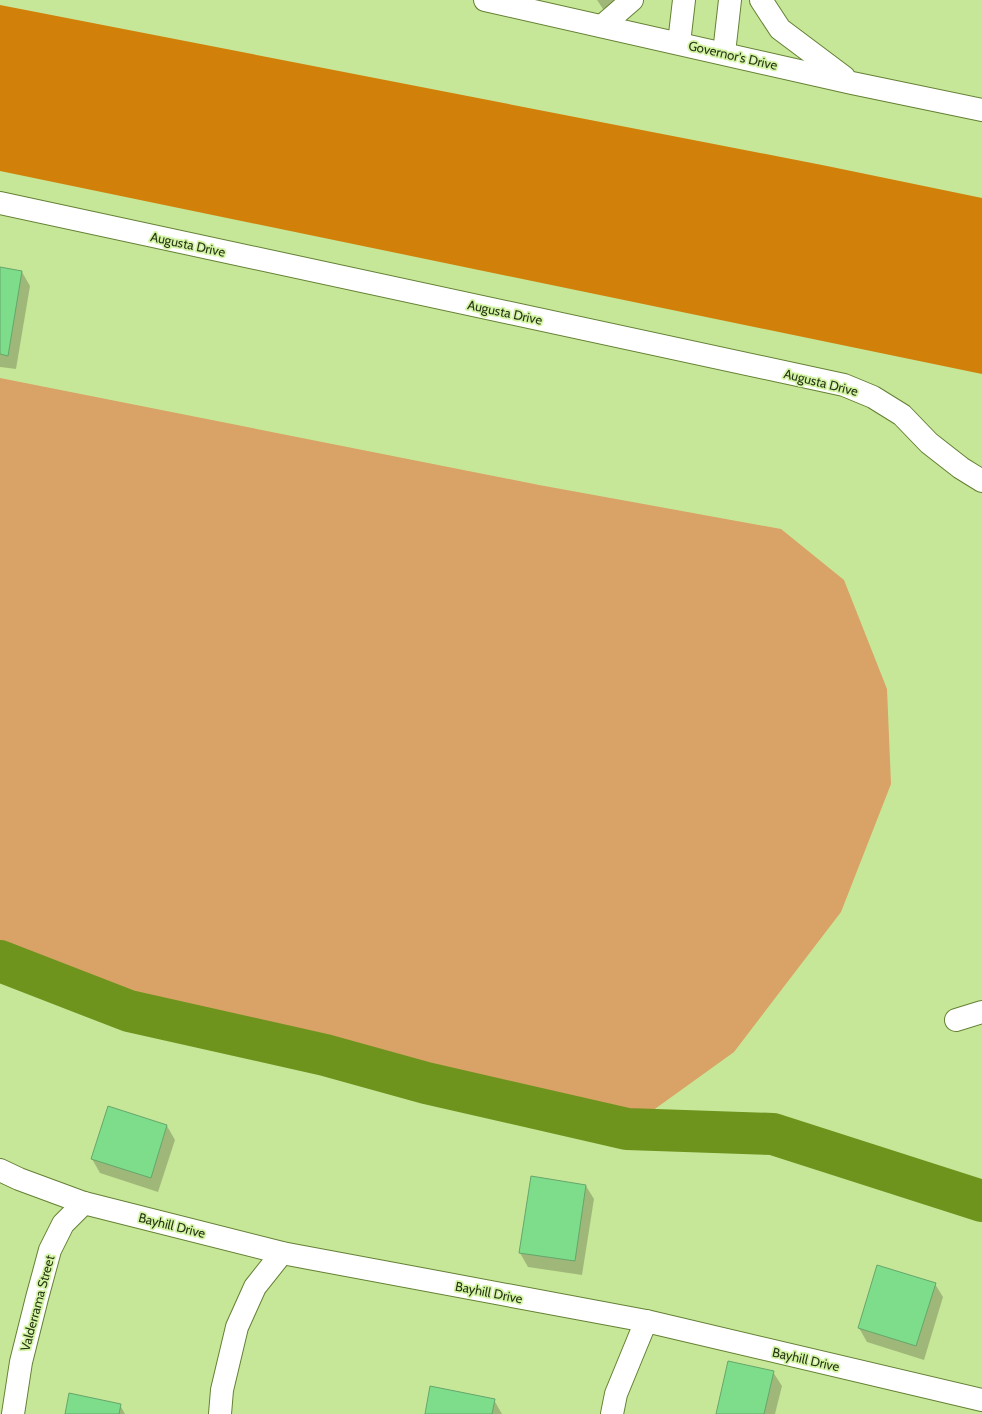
<svg xmlns="http://www.w3.org/2000/svg" width="982" height="1414" font-family="Cabin,sans-serif">
<style>
.green{fill:#d9a266}
.forest{fill:#d1810a}
.shadow{fill:#0003}
.lines{fill:none;stroke-linecap:round;stroke-linejoin:round}
.river{stroke:#6e941e;stroke-width:42}
.building{fill:#7edd8a;stroke:#65a66c}
.minor-casing{stroke:#648034;stroke-width:24}
.tertiary-casing{stroke:#648034;stroke-width:24}
.trunk-casing{stroke:#648034;stroke-width:24}
.minor{stroke:#fff;stroke-width:22}
.tertiary{stroke:#fff;stroke-width:22}
.trunk{stroke:#fff;stroke-width:22}
.labels{text-anchor:middle;dominant-baseline:central;stroke-width:3.5;stroke-linejoin:round;paint-order:stroke}
.street-label{font-size:13px;fill:#293616;stroke:#d4f5a5}
</style>
<rect width="100%" height="100%" fill="#c7e798"/>
<polygon class="green" points="0,378 539,485 781,529 844,580 887,689 891,784 841,912 734,1052 627,1129 426,1083 325,1055 129,1011 0,961"/>
<polygon class="forest" points="0,5 827,166 982,198 982,374 0,171"/>
<g class="shadow">
<polygon points="597,0 613,0 615,6 603,9"/>
<polygon points="0,268 22,272 30,286 16,369 0,367"/>
<polygon points="108,1107 167,1126 175,1140 158,1192 100,1173 92,1159"/>
<polygon points="586,1186 594,1199 582,1275 528,1267 520,1253"/>
<polygon points="935,1284 943,1297 924,1360 867,1342 859,1328"/>
<polygon points="773,1372 782,1386 775,1414 717,1414"/>
<polygon points="494,1400 502,1414 426,1414"/>
<polygon points="120,1405 125,1414 66,1414"/>
</g>
<g class="lines">
<polyline class="river" points="0,961 129,1011 325,1055 426,1083 627,1129 773,1134 982,1201"/>
</g>
<g class="building">
<polygon points="0,267 22,271 8,356 0,354"/>
<polygon points="108,1106 167,1125 151,1178 91,1159"/>
<polygon points="531,1176 586,1185 575,1261 519,1253"/>
<polygon points="877,1265 936,1283 916,1346 858,1328"/>
<polygon points="728,1361 774,1371 764,1414 716,1414"/>
<polygon points="430,1386 495,1399 492,1414 425,1414"/>
<polygon points="69,1393 121,1404 119,1414 65,1414"/>
</g>
<g class="lines">
<defs>
<g id="minor">
<polyline points="0,203 844,385 873,397 902,415 929,443 961,468 982,481"/>
<polyline points="956,1020 982,1012"/>
<polyline points="0,1170 19,1179 84,1203 282,1253 646,1321 982,1400"/>
<polyline points="13,1414 21,1362 37,1298 50,1250 63,1224 84,1203"/>
<polyline points="220,1414 222,1390 237,1327 255,1287 282,1253"/>
<polyline points="612,1414 616,1394 646,1321"/>
</g>
<g id="tertiary">
<polyline points="679,43 684,0"/>
<polyline points="724,53 730,0"/>
</g>
<g id="trunk">
<polyline points="485,0 852,83 982,110"/>
<polyline points="761,0 780,29 844,77"/>
<polyline points="602,26 632,0"/>
</g>
</defs>
<use href="#minor" class="minor-casing"/>
<use href="#tertiary" class="tertiary-casing"/>
<use href="#trunk" class="trunk-casing"/>
<use href="#minor" class="minor"/>
<use href="#tertiary" class="tertiary"/>
<use href="#trunk" class="trunk"/>
</g>
<g class="labels">
<g class="street-label">
<text transform="translate(733 55) rotate(13)">Governor's Drive</text>
<text transform="translate(188 244) rotate(12)">Augusta Drive</text>
<text transform="translate(505 312) rotate(12)">Augusta Drive</text>
<text transform="translate(821 382) rotate(14)">Augusta Drive</text>
<text transform="translate(172 1225) rotate(14)">Bayhill Drive</text>
<text transform="translate(489 1292) rotate(11)">Bayhill Drive</text>
<text transform="translate(37 1303) rotate(-75)">Valderrama Street</text>
<text transform="translate(806 1359) rotate(13)">Bayhill Drive</text>
</g>
</g>
</svg>
